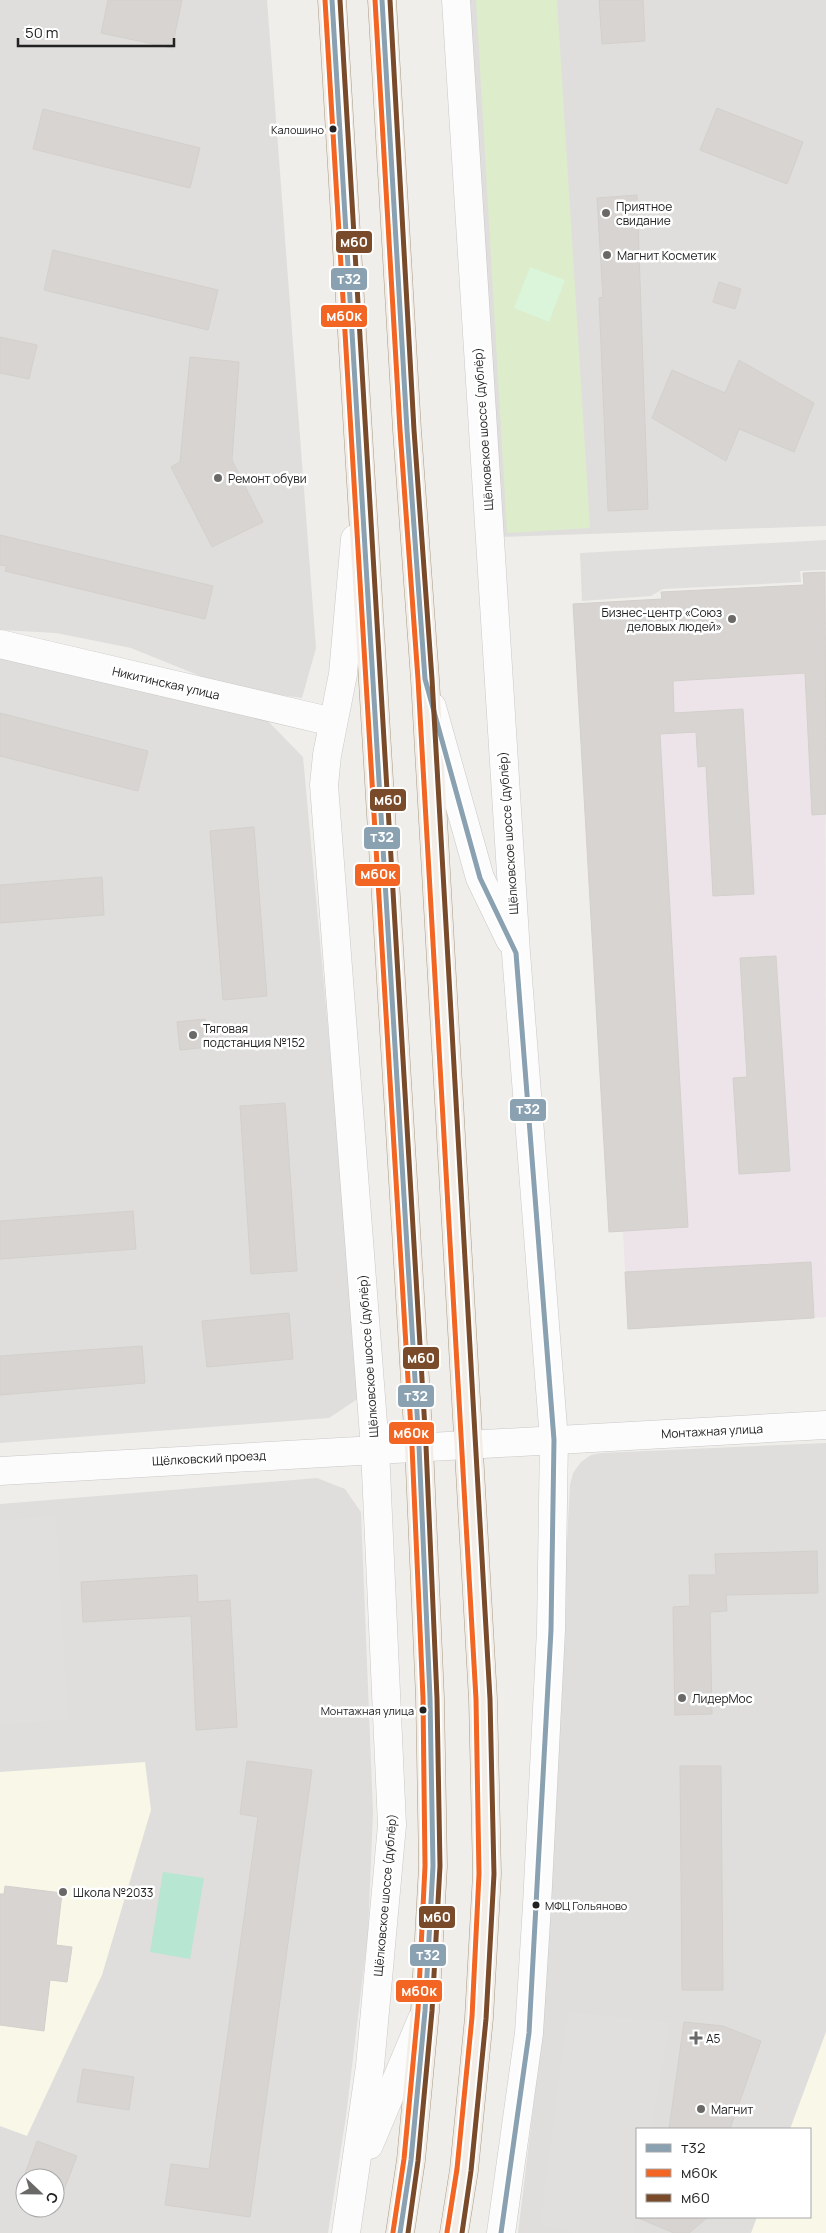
<svg xmlns="http://www.w3.org/2000/svg" width="826" height="2233" font-family="Manrope,sans-serif">
<style>
.residential{fill:#dfdedc;fill-rule:evenodd}
.industrial{fill:#ede4e9}
.education{fill:#f8f7e8}
.grass{fill:#ddeccb}
.park{fill:#daf5da}
.pitch{fill:#b7e6d2}
.parking{fill:#e0dfde}
.building{fill:#d7d4d2;stroke:#d3d0cc}
.lines{fill:none;stroke-linecap:round;stroke-linejoin:round}
.minor-casing{stroke:#c9c8c7;stroke-width:29}
.major-casing{stroke:#a79c86;stroke-width:29}
.minor{stroke:#fdfcfc;stroke-width:28}
.major{stroke:#f3ede7;stroke-width:28}
.bus-1-casing{stroke:#fff;stroke-width:9}
.bus-2-casing{stroke:#fff;stroke-width:9}
.bus-3-casing{stroke:#fff;stroke-width:9}
.bus-1{stroke:#8aa1b2;stroke-width:5}
.bus-2{stroke:#f26522;stroke-width:5}
.bus-3{stroke:#7a4b2a;stroke-width:5}
.bus-dot{fill:#222;stroke:#fff;stroke-width:2}
.poi-dot{fill:#6a6968;stroke:#fff;stroke-width:2}
.labels{text-anchor:middle;dominant-baseline:central;stroke-width:5;stroke-linejoin:round;paint-order:stroke}
.bus-label{font-size:11px;fill:#222;stroke:#fff;text-anchor:end}
.poi-label{font-size:12px;fill:#222;stroke:#fff;text-anchor:start}
.street-label{font-size:12px;fill:#222;stroke:#fff}
.line-badge{stroke:#fff;stroke-width:2}
.badge-label{font-size:14px;text-anchor:middle;font-weight:bold;fill:#fff}
</style>
<rect width="100%" height="100%" fill="#f0eeeb"/>
<g class="residential">
<polygon points="0,0 267,0 316,648 302,698 272,694 205,678 131,648 56,633 0,630"/>
<polygon points="466,0 826,0 826,526 497,537"/>
<polygon points="0,654 263,716 303,757 362,1396 329,1418 0,1443"/>
<path d="M826 1443V2233H518L539 2060 570 1485 573 1473 581 1462 591 1455 601 1453ZM637 2129H810V2217H637Z"/>
<path d="M317 1478 345 1489 361 1512 373 1812 368 1934 346 2116 328 2233H0V1504ZM25 2178H55V2208H25Z"/>
</g>
<polygon class="industrial" points="825,572 826,1317 628,1329 623,1232 609,1232 573,604 655,599 660,682 780,675 803,645 800,585 804,585 803,573"/>
<g class="education">
<polygon points="145,1762 151,1810 102,1975 27,2136 0,2126 0,1772"/>
<polygon points="826,2032 826,2233 751,2233 757,2217 810,2217 810,2129 790,2129"/>
</g>
<polygon class="grass" points="476,0 557,0 590,528 507,533"/>
<polygon class="park" points="530,267 565,280 549,322 514,308"/>
<polygon class="pitch" points="163,1872 204,1878 190,1959 150,1952"/>
<g class="parking">
<polygon points="826,540 826,570 800,571 801,582 663,589 651,596 582,601 580,553"/>
<polygon points="56,1516 68,1720 0,1724 0,1520"/>
<polygon points="568,2012 670,2022 651,2129 637,2129 637,2207 633,2233 574,2233 540,2225"/>
</g>
<g class="building">
<polygon points="108,0 182,0 172,48 101,33"/>
<polygon points="599,0 643,0 645,41 602,44"/>
<polygon points="717,108 803,142 787,184 700,150"/>
<polygon points="43,109 200,148 190,188 33,149"/>
<polygon points="637,195 648,509 608,511 599,298 603,297 597,198"/>
<polygon points="53,250 218,290 208,330 44,290"/>
<polygon points="719,282 741,289 735,309 713,302"/>
<polygon points="0,337 37,345 29,379 0,373"/>
<polygon points="190,357 239,362 232,460 263,522 212,547 171,467 180,462"/>
<polygon points="739,360 814,403 794,452 739,429 726,461 652,418 672,370 725,393"/>
<polygon points="0,535 213,586 205,619 5,571 7,566 0,565"/>
<polygon points="825,572 826,814 812,815 805,673 673,681 674,713 743,709 754,894 713,896 706,766 698,767 696,732 660,734 688,1227 609,1232 573,604 662,599 661,592 804,585 803,573"/>
<polygon points="0,713 148,751 138,791 0,756"/>
<polygon points="254,827 267,996 223,1000 210,831"/>
<polygon points="102,877 104,915 0,923 0,885"/>
<polygon points="776,956 790,1171 739,1174 733,1078 747,1077 740,958"/>
<polygon points="205,1019 209,1047 180,1050 177,1022"/>
<polygon points="285,1103 297,1271 251,1274 240,1106"/>
<polygon points="133,1211 136,1249 0,1259 0,1221"/>
<polygon points="811,1262 814,1318 628,1329 625,1272"/>
<polygon points="289,1313 293,1359 207,1367 202,1321"/>
<polygon points="142,1346 145,1383 0,1395 0,1356"/>
<polygon points="817,1551 818,1593 726,1595 727,1611 710,1612 712,1714 675,1715 673,1607 690,1606 689,1575 716,1575 715,1554"/>
<polygon points="197,1575 198,1602 230,1600 237,1727 196,1730 191,1616 83,1622 81,1582"/>
<polygon points="247,1761 312,1770 250,2217 165,2205 171,2164 209,2169 258,1817 240,1814"/>
<polygon points="680,1766 721,1766 723,1990 682,1990"/>
<polygon points="5,1886 62,1893 56,1945 72,1947 67,1982 50,1980 44,2031 0,2025 0,1894 4,1894"/>
<polygon points="684,2022 723,2026 761,2041 730,2129 669,2129"/>
<polygon points="83,2069 134,2077 129,2110 77,2102"/>
<polygon points="37,2141 77,2156 57,2208 55,2207 55,2178 25,2178 25,2196 18,2193"/>
<polygon points="636,2217 708,2217 689,2233 674,2233"/>
</g>
<g class="lines">
<defs>
<g id="minor">
<polyline points="456,0 516,953 554,1440 551,1630 537,1905 529,2033 501,2233"/>
<polyline points="0,644 333,722"/>
<polyline points="432,707 480,878 510,940"/>
<polyline points="0,1471 826,1425"/>
<polyline points="369,2145 422,2019"/>
<polyline points="346,2233 370,2066 392,1825 375,1449 324,785 327,755 343,674 355,539"/>
</g>
<g id="major">
<polyline points="332,0 419,1446 430,1698 433,1866 425,2011 411,2160 400,2233"/>
<polyline points="382,0 407,430 425,679 483,1699 487,1874 479,2018 464,2170 454,2233"/>
</g>
</defs>
<use href="#minor" class="minor-casing"/>
<use href="#major" class="major-casing"/>
<use href="#minor" class="minor"/>
<use href="#major" class="major"/>
<defs>
<g id="bus-1">
<polyline points="332,0 419,1446 430,1698 433,1866 425,2011 411,2160 400,2233"/>
<polyline points="382,0 407,430 425,679 480,878 516,953 554,1440 551,1630 529,2033 501,2233"/>
</g>
<g id="bus-2">
<polyline points="325,0 412,1446 423,1698 425,1866 418,2010 404,2159 393,2232"/>
<polyline points="375,0 400,430 418,679 476,1699 479,1874 472,2017 457,2169 447,2232"/>
</g>
<g id="bus-3">
<polyline points="340,0 426,1446 437,1698 440,1866 432,2011 418,2161 408,2233"/>
<polyline points="390,0 414,430 432,679 490,1699 494,1874 486,2019 471,2171 462,2233"/>
</g>
</defs>
<use href="#bus-1" class="bus-1-casing"/>
<use href="#bus-2" class="bus-2-casing"/>
<use href="#bus-3" class="bus-3-casing"/>
<use href="#bus-1" class="bus-1"/>
<use href="#bus-2" class="bus-2"/>
<use href="#bus-3" class="bus-3"/>
</g>
<g class="bus-dot">
<circle cx="333" cy="129" r="4.5"/>
<circle cx="423" cy="1710" r="4.5"/>
<circle cx="536" cy="1905" r="4.5"/>
</g>
<g class="poi-dot">
<circle cx="606" cy="213" r="5"/>
<circle cx="607" cy="255" r="5"/>
<circle cx="218" cy="478" r="5"/>
<circle cx="732" cy="619" r="5"/>
<circle cx="193" cy="1035" r="5"/>
<circle cx="682" cy="1698" r="5"/>
<circle cx="63" cy="1892" r="5"/>
<path d="M693.5 2030.5h5v5h5v5h-5v5h-5v-5h-5v-5h5z"/>
<circle cx="701" cy="2109" r="5"/>
</g>
<g class="labels">
<g class="bus-label">
<text x="324" y="129">Калошино</text>
<text x="414" y="1710">Монтажная улица</text>
<text x="545" y="1905" text-anchor="start">МФЦ Гольяново</text>
</g>
<g class="poi-label">
<text x="616" y="206">Приятное<tspan x="616" dy="14">свидание</tspan></text>
<text x="617" y="255">Магнит Косметик</text>
<text x="228" y="478">Ремонт обуви</text>
<text x="722" y="612" text-anchor="end">Бизнес-центр «Союз<tspan x="722" dy="14">деловых людей»</tspan></text>
<text x="203" y="1028">Тяговая<tspan x="203" dy="14">подстанция №152</tspan></text>
<text x="692" y="1698">ЛидерМос</text>
<text x="73" y="1892">Школа №2033</text>
<text x="706" y="2038">А5</text>
<text x="711" y="2109">Магнит</text>
</g>
<g class="street-label">
<text transform="translate(483 429) rotate(-94)">Щёлковское шоссе (дублёр)</text>
<text transform="translate(166 683) rotate(13)">Никитинская улица</text>
<text transform="translate(508 833) rotate(-94)">Щёлковское шоссе (дублёр)</text>
<text transform="translate(368 1356) rotate(-94)">Щёлковское шоссе (дублёр)</text>
<text transform="translate(712 1431) rotate(-3)">Монтажная улица</text>
<text transform="translate(209 1458) rotate(-3)">Щёлковский проезд</text>
<text transform="translate(385 1895) rotate(-85)">Щёлковское шоссе (дублёр)</text>
</g>
</g>
<g class="line-badge">
<rect x="335" y="230" width="38" height="24" rx="5" fill="#7a4b2a"/>
<rect x="330" y="267" width="38" height="24" rx="5" fill="#8aa1b2"/>
<rect x="320" y="304" width="48" height="24" rx="5" fill="#f26522"/>
<rect x="369" y="788" width="38" height="24" rx="5" fill="#7a4b2a"/>
<rect x="363" y="826" width="38" height="24" rx="5" fill="#8aa1b2"/>
<rect x="354" y="863" width="47" height="24" rx="5" fill="#f26522"/>
<rect x="509" y="1098" width="38" height="24" rx="5" fill="#8aa1b2"/>
<rect x="402" y="1346" width="38" height="24" rx="5" fill="#7a4b2a"/>
<rect x="397" y="1384" width="38" height="24" rx="5" fill="#8aa1b2"/>
<rect x="388" y="1421" width="47" height="24" rx="5" fill="#f26522"/>
<rect x="418" y="1905" width="38" height="24" rx="5" fill="#7a4b2a"/>
<rect x="409" y="1943" width="38" height="24" rx="5" fill="#8aa1b2"/>
<rect x="395" y="1979" width="48" height="24" rx="5" fill="#f26522"/>
</g>
<g class="badge-label">
<text x="354" y="247">м60</text>
<text x="349" y="284">т32</text>
<text x="344" y="321">м60к</text>
<text x="388" y="805">м60</text>
<text x="382" y="842">т32</text>
<text x="378" y="879">м60к</text>
<text x="528" y="1114">т32</text>
<text x="421" y="1363">м60</text>
<text x="416" y="1401">т32</text>
<text x="411" y="1438">м60к</text>
<text x="437" y="1922">м60</text>
<text x="428" y="1960">т32</text>
<text x="419" y="1996">м60к</text>
</g>
<rect x="636" y="2128" width="175" height="90" fill="#ffffff" stroke="#a7a7a7"/>
<rect x="646" y="2144" width="25" height="8" fill="#8aa1b2" stroke="#a7a7a7"/>
<text x="681" y="2153" font-size="15" fill="#222222">т32</text>
<rect x="646" y="2169" width="25" height="8" fill="#f26522" stroke="#a7a7a7"/>
<text x="681" y="2178" font-size="15" fill="#222222">м60к</text>
<rect x="646" y="2194" width="25" height="8" fill="#7a4b2a" stroke="#a7a7a7"/>
<text x="681" y="2203" font-size="15" fill="#222222">м60</text>
<g transform="translate(40 2193) rotate(112)"><circle r="24" fill="#ffffff" stroke="#a7a7a7"/>
<path d="M0-4L9 19L0 12L-9 19Z" fill="#6a6968"/>
<text y="-8" font-size="14" font-weight="bold" text-anchor="middle" fill="#222222">С</text>
</g>
<path d="M18 38v8h156v-8" fill="none" stroke="#222222" stroke-width="2.5"/>
<text x="25" y="38" font-size="15" fill="#222222" stroke="#ffffff" stroke-width="4" paint-order="stroke">50 m</text>
</svg>
